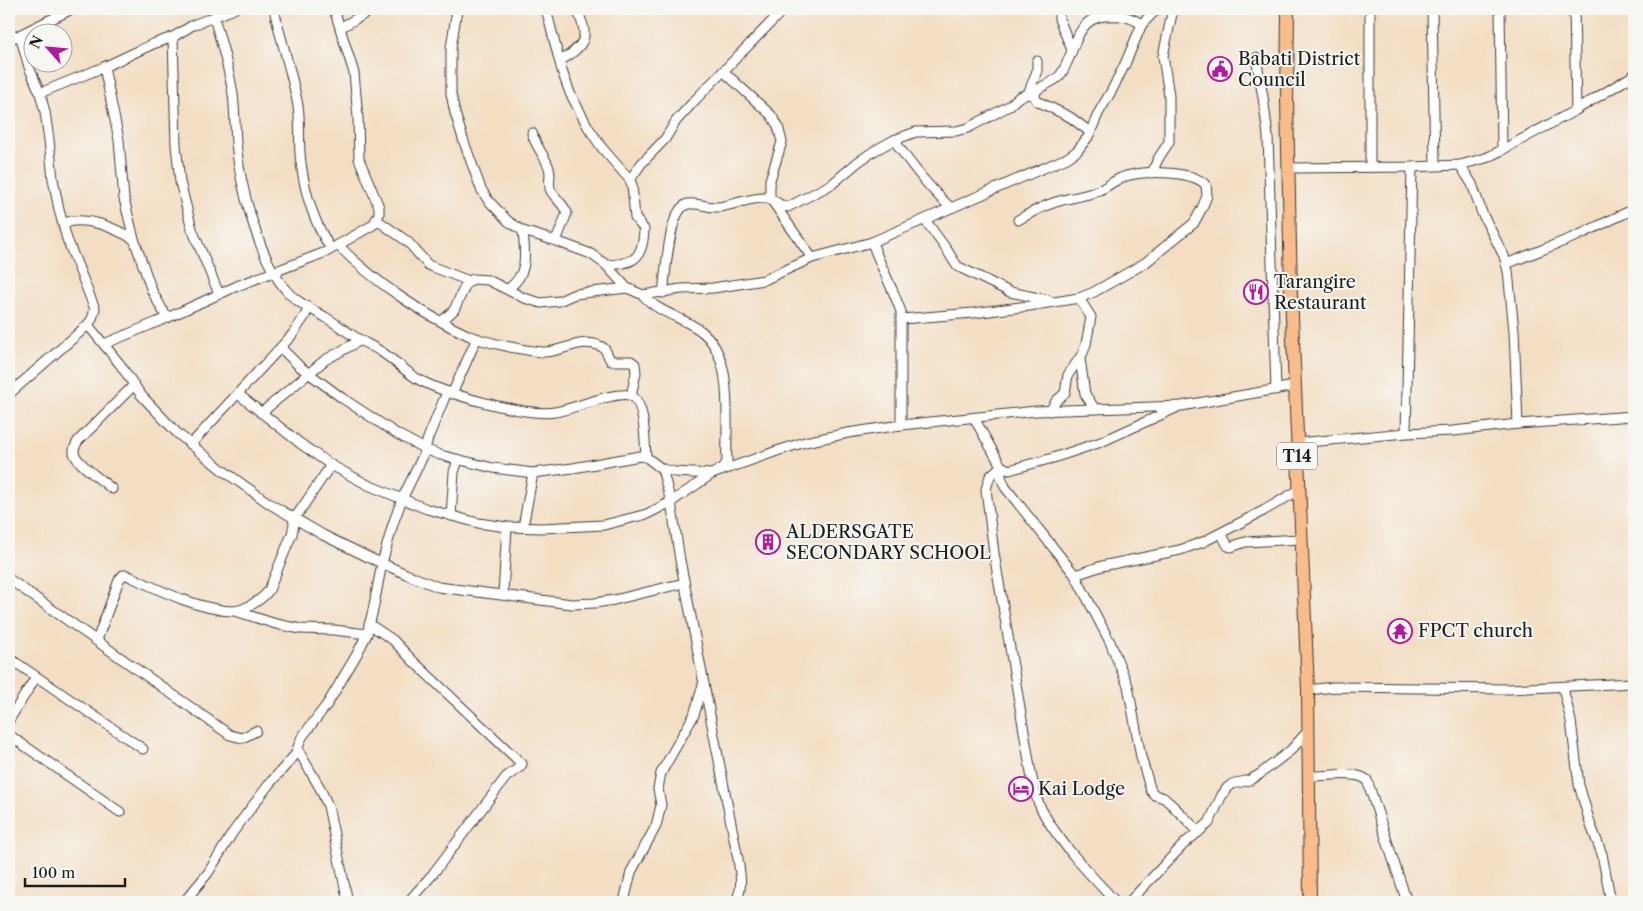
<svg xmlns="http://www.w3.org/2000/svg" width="1643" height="911" font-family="'Libre Caslon Text',serif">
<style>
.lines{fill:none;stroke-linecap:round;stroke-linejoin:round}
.minor-casing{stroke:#3c3935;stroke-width:11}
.highway-casing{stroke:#3c3935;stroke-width:14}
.minor{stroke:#fff;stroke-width:9}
.highway{stroke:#f9bc8a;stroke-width:12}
.labels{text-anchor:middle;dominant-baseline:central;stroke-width:4;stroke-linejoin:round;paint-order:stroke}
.shield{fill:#f6f6f2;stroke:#5d5d5c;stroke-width:1}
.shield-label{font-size:16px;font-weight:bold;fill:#1c1c1c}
.poi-label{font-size:18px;fill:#1c1c1c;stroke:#f6f6f2;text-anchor:start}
</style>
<rect width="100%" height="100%" fill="#f6f6f2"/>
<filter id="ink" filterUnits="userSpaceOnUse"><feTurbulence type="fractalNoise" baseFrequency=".02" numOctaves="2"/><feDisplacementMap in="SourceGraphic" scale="10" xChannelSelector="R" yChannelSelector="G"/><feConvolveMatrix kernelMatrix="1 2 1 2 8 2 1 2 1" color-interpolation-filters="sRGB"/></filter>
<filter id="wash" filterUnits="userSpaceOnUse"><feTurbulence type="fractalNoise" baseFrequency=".0096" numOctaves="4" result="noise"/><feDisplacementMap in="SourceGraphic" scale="20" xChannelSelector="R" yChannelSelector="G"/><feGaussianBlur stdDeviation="1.12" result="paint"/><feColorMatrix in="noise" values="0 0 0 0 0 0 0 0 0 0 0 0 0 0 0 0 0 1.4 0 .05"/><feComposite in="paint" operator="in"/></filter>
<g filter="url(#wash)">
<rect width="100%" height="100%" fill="#f3dec3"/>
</g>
<g filter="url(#ink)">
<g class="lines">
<defs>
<g id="minor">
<path d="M274 9C281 41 292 73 298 106 301 125 298 144 301 163 305 194 314 223 331 249"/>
<polyline points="457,9 451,48 451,94 455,113 464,142 481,189 488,200 508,221 523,231 556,241 591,254 605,264 627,288 643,295 681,289 713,288 764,280 812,258 872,242 1067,158 1077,151 1088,137 1099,112 1112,90 1125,64 1142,24 1157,9"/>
<path d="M546 9 562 71 570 93 588 127 602 148 630 180 632 185 635 218 644 229C643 259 634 264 606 265"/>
<polyline points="1059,9 1059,19 1072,50"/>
<polyline points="1370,9 1370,167"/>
<polyline points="1432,9 1435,165"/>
<polyline points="1500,9 1502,150"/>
<polyline points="1574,9 1576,110"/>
<path d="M214 17C221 43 229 68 233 94 235 111 235 127 236 143 240 186 258 256 285 289 295 302 312 309 325 317 337 324 348 333 360 340 367 344 374 347 380 351 393 359 404 370 416 378 441 393 527 417 555 412 571 410 619 389 632 396 645 403 645 443 646 457"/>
<polyline points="340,28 373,9"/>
<polyline points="173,37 176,145 180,182 192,229 219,294"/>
<polyline points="9,40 72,9"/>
<polyline points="1256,58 1263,97 1268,136 1276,390"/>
<path d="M560 61C570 55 586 45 584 32 584 24 579 16 577 9"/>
<polyline points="104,67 119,140 124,199 134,239 152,291 167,318"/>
<polyline points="723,71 771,115 778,126 782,142 770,180 770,198 812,258"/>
<polyline points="40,93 104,67 153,44 173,37 193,25 234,9"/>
<polyline points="1028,94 1037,71 1037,61"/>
<path d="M1090 132 1070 117 1037 101 1035 98 1036 91C1043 84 1055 83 1061 74 1076 52 1074 19 1105 16 1122 15 1128 16 1142 24"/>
<path d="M532 133C536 148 545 155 549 168 552 176 547 183 551 191 556 199 564 205 567 213L556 241"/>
<path d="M894 140C911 165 928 187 951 208"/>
<polyline points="1460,165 1472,184 1482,213 1504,256 1508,271 1514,331 1518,424"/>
<polyline points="1289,168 1412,167 1460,165 1486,158 1502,150 1576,110 1634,75"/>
<polyline points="1152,173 1158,159 1169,142 1169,96 1163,56 1173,9"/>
<polyline points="630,180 641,164 665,139 676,121 696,99 784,9"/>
<polyline points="377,220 408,242 428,265 469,281"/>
<polyline points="925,220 947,250 957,266 1010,292 1048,300"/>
<path d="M63 223C88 216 112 227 134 239"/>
<path d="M872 242C880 266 893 288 901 312V425"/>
<path d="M338 245C373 281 423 315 470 336 482 341 497 344 510 347 521 349 533 352 544 352 563 352 581 337 600 346 607 348 607 356 611 361H631L635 364 636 373 631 396"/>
<polyline points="1506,264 1577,236 1634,209"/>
<path d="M508 289C529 274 525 254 523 231"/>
<path d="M663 293C666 275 668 208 688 204 697 202 708 208 718 207 735 205 750 197 767 198 775 199 780 207 788 207L832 184 858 162 874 151 894 140 916 132 956 131 968 128 1009 106 1019 97 1028 94 1035 95"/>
<path d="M902 319 973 313 1029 306 1079 298 1094 292 1145 263 1194 223 1202 208 1207 196 1206 185C1192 170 1140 170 1121 178 1113 181 1106 188 1097 191 1084 197 1070 197 1056 202 1043 206 1030 213 1018 220"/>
<polyline points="442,321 454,310 466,284 473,279 488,280 524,298 541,303 559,301 575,294 627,288"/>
<polyline points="88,325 119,363 141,395 177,433 221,469 270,504 323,535 368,557 406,574 438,587 572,604 595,603 614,600 684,583"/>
<polyline points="104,344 167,318 237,286 326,252 373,225 379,214 379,207 359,159 358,118 354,73 334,9"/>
<polyline points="281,348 299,366 342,398 397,434 425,449 440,455 493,468 533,473 573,468 640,456 646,457 662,469 675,472 712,474 777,451 805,442 848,433 901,425 1036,411 1181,406 1295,386"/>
<polyline points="1080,358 1085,394 1095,409"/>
<polyline points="9,394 88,325 92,319 95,309 67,239 59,210 53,179 49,140 45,112 40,93 29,67 20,35"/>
<path d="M238 394 301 444 331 465 368 485 427 509 478 523 507 527 542 528 604 525 647 514 671 502 712 474 723 468 727 462C725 423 736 357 701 331 683 317 658 313 643 295"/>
<polyline points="452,394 477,338"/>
<polyline points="1176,408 1101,442 1053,458 1009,470 1001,466 1001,477 1005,487 1075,575 1110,642 1128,686 1141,757 1151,791 1155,795 1164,798 1173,806 1199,832"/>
<polyline points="1050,411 1056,401 1065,393 1068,375 1083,353 1086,344 1091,317 1079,298"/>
<polyline points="261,413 325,360 361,340"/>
<path d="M974 418 1000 464 1001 466 990 476 986 489 994 553 1031 773C1033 783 1035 795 1039 804 1053 836 1091 876 1116 902"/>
<polyline points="1406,433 1412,167"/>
<polyline points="1297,443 1406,433 1453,431 1518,424 1634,416"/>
<polyline points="191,444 292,335 305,316 308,308"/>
<path d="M662 469 671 502 680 560 738 859C740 874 744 889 735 902"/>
<path d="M112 489C103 481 77 464 74 453 73 448 76 445 78 441L134 385"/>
<polyline points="451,516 454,472 458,460"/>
<polyline points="295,518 331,465"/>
<polyline points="523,527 533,473"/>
<polyline points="1221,533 1228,546 1231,547 1245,542 1301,539"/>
<polyline points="1075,575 1102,566 1180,550 1203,542 1263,511 1299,490"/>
<polyline points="9,579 230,735 242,738 256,731"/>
<polyline points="503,594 507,527"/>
<polyline points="235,611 276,624 301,629 334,630 367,634"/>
<polyline points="369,624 393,640 413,661 522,764 520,767 506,777 432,875 408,902"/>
<path d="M97 640 119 580 123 575H127C157 589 199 610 233 611 244 611 263 599 269 590L292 534 294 524 293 517"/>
<polyline points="9,658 143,749"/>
<polyline points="1563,688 1571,721 1579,785 1590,823 1602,854 1611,902"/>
<polyline points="1308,690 1334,687 1509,689 1634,683"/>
<polyline points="9,720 36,677"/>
<polyline points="9,735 120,812"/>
<polyline points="298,750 320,788 328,806 348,902"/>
<path d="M1308 776C1325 777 1356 770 1367 780L1407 902"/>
<polyline points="184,902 208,873 233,832 248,812 270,783 295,755 302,737 328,703 357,654 367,634 373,610 382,563 393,524 402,499 423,456 428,438 447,392"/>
<polyline points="624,902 631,872 656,826 661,805 658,789 661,773 694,715 703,685"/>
<polyline points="1129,902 1185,843 1209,823 1222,795 1227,788 1232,784 1250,780 1260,774 1291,750 1309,730"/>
</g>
<polyline id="highway" points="1288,9 1287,101 1291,293 1308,690 1310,902"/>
</defs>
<use href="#minor" class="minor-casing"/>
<use href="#highway" class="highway-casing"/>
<use href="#minor" class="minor"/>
<use href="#highway" class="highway"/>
</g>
</g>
<defs>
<symbol id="civic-ring" viewBox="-11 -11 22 22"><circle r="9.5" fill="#f6f6f2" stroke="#b5179e" stroke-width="1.5"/><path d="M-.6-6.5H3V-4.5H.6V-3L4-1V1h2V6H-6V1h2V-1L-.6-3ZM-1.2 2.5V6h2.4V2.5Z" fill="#b5179e"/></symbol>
<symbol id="restaurant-ring" viewBox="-11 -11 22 22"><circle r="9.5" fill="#f6f6f2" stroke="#b5179e" stroke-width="1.5"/><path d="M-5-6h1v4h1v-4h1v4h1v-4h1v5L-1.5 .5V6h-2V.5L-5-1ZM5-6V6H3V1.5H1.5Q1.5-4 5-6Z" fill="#b5179e"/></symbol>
<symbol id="building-ring" viewBox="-11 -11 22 22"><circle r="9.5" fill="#f6f6f2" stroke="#b5179e" stroke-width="1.5"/><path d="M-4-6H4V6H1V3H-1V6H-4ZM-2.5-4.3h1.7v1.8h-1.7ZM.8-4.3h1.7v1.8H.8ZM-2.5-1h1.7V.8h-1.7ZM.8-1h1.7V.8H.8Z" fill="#b5179e"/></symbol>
<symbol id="temple-ring" viewBox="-11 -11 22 22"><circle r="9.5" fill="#f6f6f2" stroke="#b5179e" stroke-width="1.5"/><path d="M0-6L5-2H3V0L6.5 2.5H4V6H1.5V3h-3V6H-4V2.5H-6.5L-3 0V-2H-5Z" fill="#b5179e"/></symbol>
<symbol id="hotel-ring" viewBox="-11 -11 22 22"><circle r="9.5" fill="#f6f6f2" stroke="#b5179e" stroke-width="1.5"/><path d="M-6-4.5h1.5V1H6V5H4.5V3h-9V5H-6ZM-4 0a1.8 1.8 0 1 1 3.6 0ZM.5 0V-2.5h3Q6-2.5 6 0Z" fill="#b5179e"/></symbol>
</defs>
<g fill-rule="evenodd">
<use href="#civic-ring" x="1206" y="55" width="28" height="28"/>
<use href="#restaurant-ring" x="1242" y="278" width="28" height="28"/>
<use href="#building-ring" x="754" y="528" width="28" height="28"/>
<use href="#temple-ring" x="1386" y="617" width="28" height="28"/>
<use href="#hotel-ring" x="1007" y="775" width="28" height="28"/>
</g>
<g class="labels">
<rect class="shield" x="1277" y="442.5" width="40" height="27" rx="4"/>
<g class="shield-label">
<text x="1297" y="456">T14</text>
</g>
<g class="poi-label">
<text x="1238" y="59">Babati District<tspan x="1238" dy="21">Council</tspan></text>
<text x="1274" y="282">Tarangire<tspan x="1274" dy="21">Restaurant</tspan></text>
<text x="786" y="532">ALDERSGATE<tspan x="786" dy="21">SECONDARY SCHOOL</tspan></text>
<text x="1418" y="631">FPCT church</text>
<text x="1038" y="789">Kai Lodge</text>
</g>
</g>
<rect width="1643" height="911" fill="none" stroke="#f6f6f2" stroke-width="30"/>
<g transform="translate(48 48) rotate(297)"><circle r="24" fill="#f6f6f2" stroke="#9f9f9c"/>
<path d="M0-4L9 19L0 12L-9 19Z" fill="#b5179e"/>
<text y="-8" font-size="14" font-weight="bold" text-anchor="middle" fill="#1c1c1c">N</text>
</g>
<path d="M25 878v8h100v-8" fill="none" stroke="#1c1c1c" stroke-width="2.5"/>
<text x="32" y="878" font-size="15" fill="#1c1c1c" stroke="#f6f6f2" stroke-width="4" paint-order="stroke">100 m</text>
</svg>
